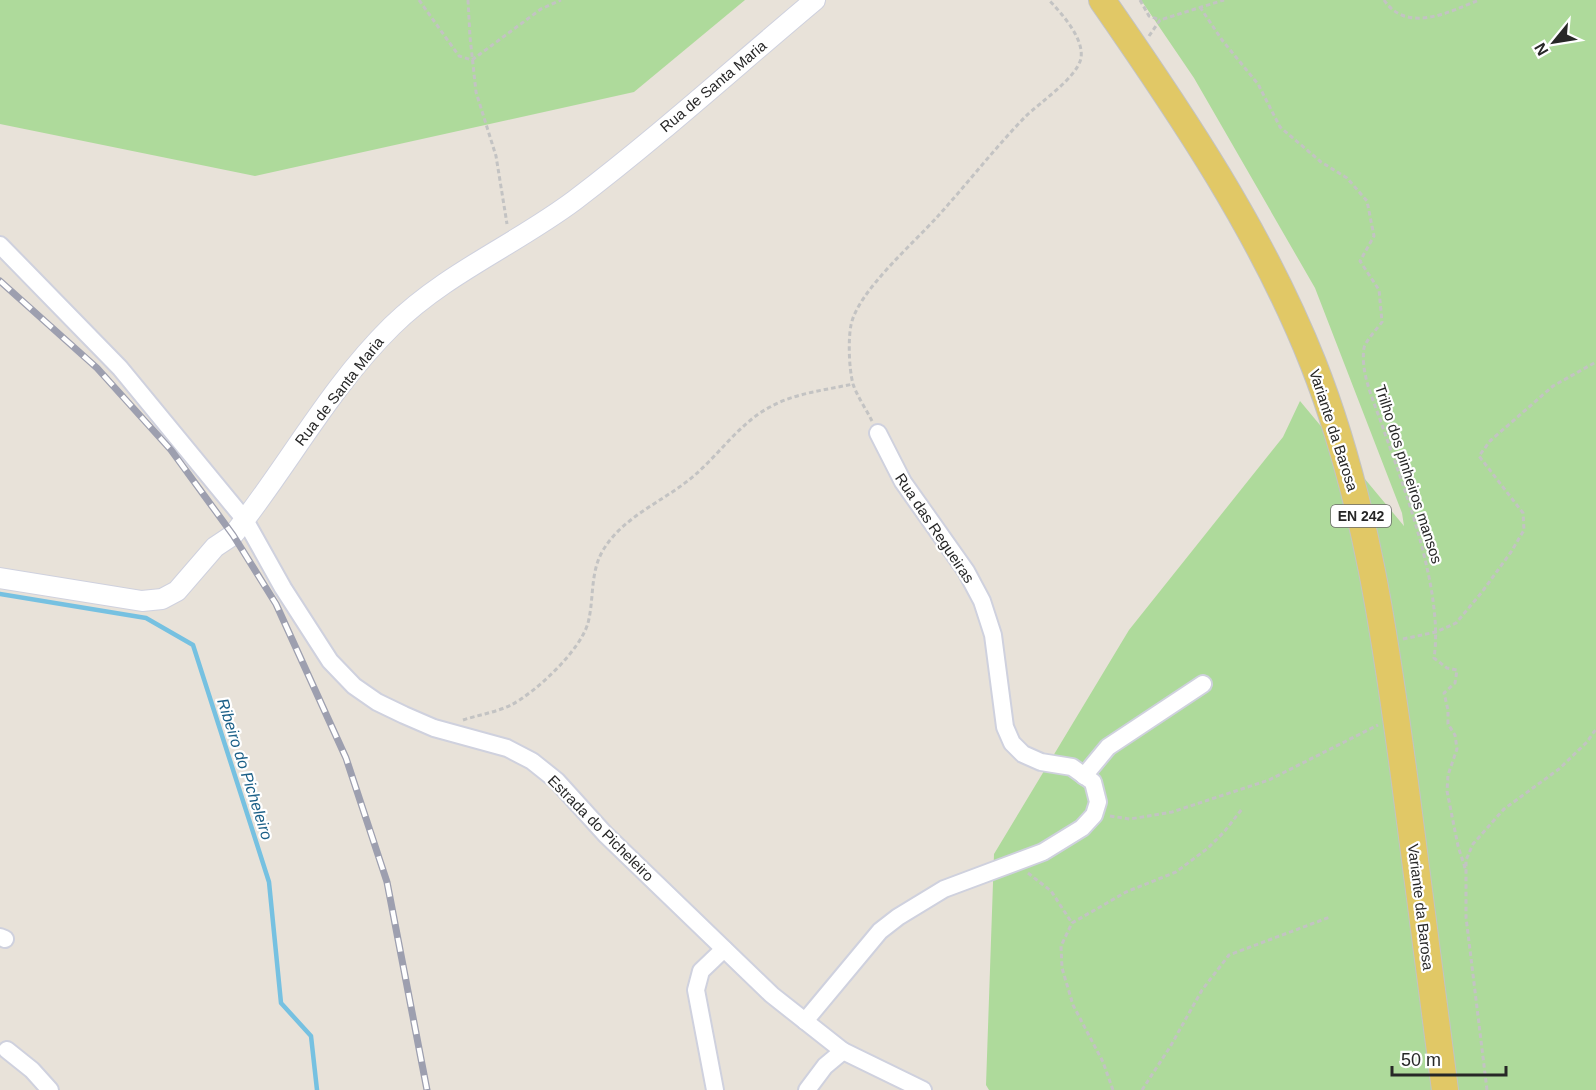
<svg xmlns="http://www.w3.org/2000/svg" width="1596" height="1090" font-family="Helvetica,sans-serif">
<style>
.green{fill:#aeda9b}
.lines{fill:none;stroke-linecap:round;stroke-linejoin:round}
.stream{stroke:#76c1e1;stroke-width:4.5}
.minor-casing{stroke:#cfd1de;stroke-width:20}
.tertiary-casing{stroke:#cfd1de;stroke-width:22}
.primary-casing{stroke:#c3c3c3;stroke-width:28}
.path{stroke:#c3c3c3;stroke-width:3;stroke-dasharray:4.5 3;stroke-linecap:butt}
.minor{stroke:#fff;stroke-width:16}
.tertiary{stroke:#fff;stroke-width:20}
.primary{stroke:#e1c866;stroke-width:26}
.rail-casing{stroke:#9d9faf;stroke-width:7}
.rail{stroke:#fff;stroke-width:4.5;stroke-dasharray:14;stroke-linecap:butt}
.labels{text-anchor:middle;dominant-baseline:central;stroke-width:4.5;stroke-linejoin:round;paint-order:stroke}
.shield{fill:#fff;stroke:#686868;stroke-width:1.5}
.shield-label{font-size:14px;font-weight:bold;fill:#272727}
.street-label{font-size:15px;fill:#272727;stroke:#fff}
.water-label{font-size:16px;font-style:italic;fill:#1a5f87;stroke:#fff}
</style>
<rect width="100%" height="100%" fill="#e8e2d9"/>
<g class="green">
<polygon points="0,0 745,0 634,92 255,176 0,124"/>
<polygon points="1141,0 1596,0 1596,1090 989,1090 986,1085 994,854 1129,630 1283,437 1300,401 1404,526 1402,513 1315,288 1194,78"/>
</g>
<g class="lines">
<polyline class="stream" points="0,594 146,618 193,645 269,882 281,1003 311,1036 317,1090"/>
<defs>
<g id="minor">
<polyline points="0,245 120,368 245,520 283,588 330,661 354,686 377,702 404,715 434,728 507,748 532,761 557,781 605,834 772,995 843,1051 923,1090"/>
<polyline points="1084,776 1108,747 1203,684"/>
<polyline points="0,937 5,939"/>
<polyline points="805,1021 880,931 898,917 944,889 1043,852 1082,828 1094,815 1098,802 1093,782 1072,767 1041,762 1023,754 1012,743 1005,727 993,635 982,601 966,571 903,482 878,433"/>
<polyline points="7,1050 32,1070 50,1090"/>
<polyline points="715,1090 696,990 701,971 724,949"/>
<polyline points="807,1090 825,1066 843,1051"/>
</g>
<path id="tertiary" d="M0 578 142 601 162 599 177 591 215 547 233 535C288 466 329 388 392 326 446 273 515 245 575 200 658 137 735 67 815 0"/>
<path id="primary" d="M1102 0C1182 115 1261 232 1313 363 1366 497 1386 641 1405 783 1418 886 1432 988 1445 1090"/>
</defs>
<use href="#minor" class="minor-casing"/>
<use href="#tertiary" class="tertiary-casing"/>
<use href="#primary" class="primary-casing"/>
<g class="path">
<polyline points="419,0 459,56 472,60 541,9 561,0"/>
<polyline points="468,0 470,37 476,92 496,156 507,224"/>
<polyline points="1140,0 1149,16 1160,20"/>
<path d="M1384 0C1407 34 1449 12 1479 0"/>
<path d="M1200 7 1222 40 1258 84 1280 127 1321 162 1347 178 1367 201 1374 236 1360 261 1379 290 1382 322C1377 329 1366 340 1364 348 1360 375 1375 403 1383 428 1405 490 1444 592 1434 658L1447 668 1457 670 1455 683 1444 693 1448 710V724L1455 735 1457 749 1448 775 1447 791 1458 846 1466 871"/>
<polyline points="1149,36 1160,20 1224,0"/>
<path d="M872 421C866 409 857 396 853 384 849 369 848 340 851 325 858 291 914 243 938 216 967 184 994 149 1025 117 1039 103 1077 78 1081 58 1084 38 1062 14 1049 0"/>
<polyline points="1403,639 1436,632 1456,623 1482,592 1511,552 1524,530 1523,513 1479,456 1490,441 1553,386 1596,362"/>
<path d="M463 720C478 715 497 712 511 705 536 692 580 651 588 623 594 600 590 574 602 552 623 515 666 501 696 474 720 453 741 422 770 407 795 393 826 390 853 384"/>
<polyline points="1110,816 1130,819 1172,812 1269,780 1378,725"/>
<polyline points="1028,873 1051,891 1072,923"/>
<polyline points="1113,1090 1103,1062 1073,1005 1062,968 1061,946 1072,923 1126,892 1176,872 1208,848 1224,832 1242,809"/>
<polyline points="1142,1090 1170,1047 1202,990 1229,955 1330,917"/>
<polyline points="1487,1090 1466,917 1466,860 1473,844 1504,809 1559,769 1587,742 1596,729"/>
</g>
<use href="#minor" class="minor"/>
<use href="#tertiary" class="tertiary"/>
<use href="#primary" class="primary"/>
<defs>
<polyline id="rail" points="0,281 97,368 171,450 233,535 276,604 346,758 387,882 427,1090"/>
</defs>
<use href="#rail" class="rail-casing"/>
<use href="#rail" class="rail"/>
</g>
<g class="labels">
<rect class="shield" x="1331" y="505" width="60" height="22" rx="4.5"/>
<g class="shield-label">
<text x="1361" y="516">EN 242</text>
</g>
<g class="street-label">
<text transform="translate(713 86) rotate(-40)">Rua de Santa Maria</text>
<text transform="translate(339 391) rotate(-52)">Rua de Santa Maria</text>
<text transform="translate(1334 430) rotate(72)">Variante da Barosa</text>
<text transform="translate(1409 474) rotate(72)">Trilho dos pinheiros mansos</text>
<text transform="translate(935 528) rotate(56)">Rua das Regueiras</text>
<text transform="translate(601 828) rotate(45)">Estrada do Picheleiro</text>
<text transform="translate(1421 907) rotate(83)">Variante da Barosa</text>
</g>
<g class="water-label">
<text transform="translate(245 769) rotate(72)">Ribeiro do Picheleiro</text>
</g>
</g>
<g transform="translate(1554 42) rotate(240)" stroke="#ffffff" stroke-width="4.5" paint-order="stroke">
<path d="M0-4.5L10 22L0 15L-10 22Z" fill="#272727"/>
<text y="-9" font-size="16" font-weight="bold" text-anchor="middle" fill="#272727">N</text>
</g>
<path d="M1392 1066v9h114v-9" fill="none" stroke="#272727" stroke-width="3"/>
<text x="1401" y="1066" font-size="18" fill="#272727" stroke="#ffffff" stroke-width="4.5" paint-order="stroke">50 m</text>
</svg>
